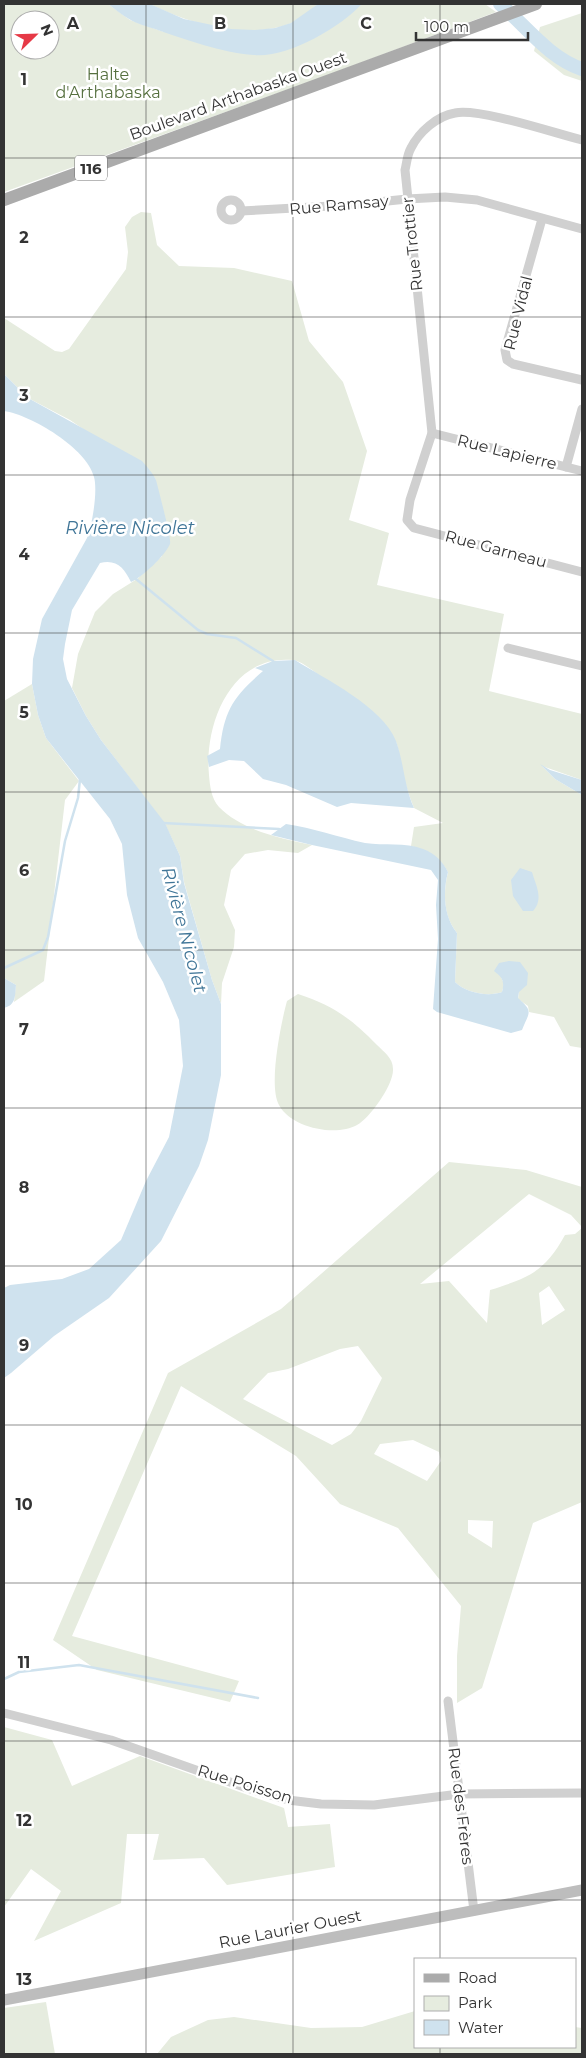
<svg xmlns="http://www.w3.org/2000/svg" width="586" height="2058" font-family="Montserrat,sans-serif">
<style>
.green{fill:#e6ecdf;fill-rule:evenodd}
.water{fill:#cfe2ee}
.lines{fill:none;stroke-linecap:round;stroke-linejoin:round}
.stream{stroke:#cfe2ee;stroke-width:2.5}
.river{stroke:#cfe2ee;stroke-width:14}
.street{stroke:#d0d0d0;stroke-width:9}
.secondary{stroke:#bdbdbd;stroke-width:11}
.primary{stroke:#ababab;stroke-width:12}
.grid{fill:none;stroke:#333;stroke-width:1;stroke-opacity:0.55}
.labels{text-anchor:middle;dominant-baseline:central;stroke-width:5;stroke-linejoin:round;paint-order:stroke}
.shield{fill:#fff;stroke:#707070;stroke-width:1}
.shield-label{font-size:15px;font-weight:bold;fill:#333}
.park-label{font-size:16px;fill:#56703f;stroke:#fff}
.street-label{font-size:16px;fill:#333;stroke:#fff}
.water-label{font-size:18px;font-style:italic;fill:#3f7597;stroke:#fff}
.grid-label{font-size:16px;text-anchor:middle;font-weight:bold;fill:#333;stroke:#fff;stroke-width:5;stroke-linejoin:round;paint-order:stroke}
</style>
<rect width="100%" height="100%" fill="#fff"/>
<g class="green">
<path d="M4 4H108L130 20 164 32H325L362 4H485L496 12 317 79 4 192ZM20 20H50V50H20Z"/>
<path d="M150 4H318C309 11 300 20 289 24 245 40 190 24 150 4Z"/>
<polygon points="582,13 582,81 564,75 534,51 540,27"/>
<path d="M141 212 151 213 157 245 179 266 234 268 292 281 309 341 343 382 367 451 349 520 389 533 377 585 504 614 489 691 582 714V780L542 766 555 779 582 795V1048L570 1046 554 1017 529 1012 528 1006 518 999 519 992 501 977 504 984 502 992C488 997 466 993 455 982L457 933C443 916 443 892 448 872 440 857 427 850 411 846L414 827 443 823 414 808C408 794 404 779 401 764 399 757 399 749 396 742 392 734 357 707 348 700 337 691 306 661 293 660 231 654 204 724 209 775 210 786 211 798 219 807 243 831 280 838 312 845L298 853 268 850 245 854 231 870 224 905 235 930 234 947 222 983 221 1004 212 980 184 882 180 856 165 824 101 740 86 716 72 688 78 654 95 612 113 594 137 579 162 556 160 500 155 478 70 420 28 398 4 374V318L55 351 62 352 69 349 126 269 128 252 125 227 132 217Z"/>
<polygon points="32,684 38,715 46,738 79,781 65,800 44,981 14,1002 16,985 4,978 4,701"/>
<path d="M298 994C332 1005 352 1019 377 1045 384 1052 393 1058 393 1069 394 1084 370 1118 357 1125 336 1137 291 1128 279 1105 268 1086 281 1023 287 1001Z"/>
<path d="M449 1162 526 1170 582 1187V1227L571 1215 529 1194 420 1284 449 1281 487 1323 490 1290C528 1278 545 1272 565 1235L575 1234 582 1228V1502L533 1523 482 1688 457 1703V1656L461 1606 398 1528 340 1504 296 1456 181 1386 72 1636 239 1681 230 1702 97 1670 53 1640 168 1373 281 1309ZM549 1286 565 1310 542 1325 539 1293ZM358 1346 382 1378 361 1421 351 1434 332 1445 243 1399 268 1373 288 1369 340 1349ZM413 1440 439 1452 441 1461 427 1481 374 1454 380 1444ZM468 1520 493 1521 492 1548 468 1533Z"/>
<polygon points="4,1727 52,1740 72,1786 140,1756 284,1808 288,1827 330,1824 335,1867 227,1885 204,1858 153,1860 159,1834 127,1834 121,1903 34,1941 61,1891 31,1869 4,1907"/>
<polygon points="46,2002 55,2054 4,2054 4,2008"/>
<polygon points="415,2011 415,2047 575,2047 575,2027 582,2028 582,2054 157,2054 171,2037 208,2020 234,2017 311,2028 362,2027"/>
</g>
<g class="water">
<path d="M108 4H150L184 19 231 29 255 30 275 28 291 23 318 4H362C339 28 288 58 254 55 222 53 184 39 155 29 146 26 137 24 129 19 122 15 115 9 108 4Z"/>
<path d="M4 374 28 398 142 461C147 467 153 473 156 480 158 488 172 540 170 544 165 556 142 577 131 582 124 568 117 559 100 563L72 610 65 644 63 659 67 679 86 716 101 740 165 823 180 856 184 883 212 980 221 1004V1075L208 1140 199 1166 161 1241 109 1298 54 1336 11 1373 4 1378V1288L10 1285 62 1279 89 1269 121 1240 146 1181 169 1137 183 1066 179 1020 163 982 138 938 127 895 122 844 110 819 46 738 38 715 32 684 33 659 42 619 87 538C92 526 98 491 94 477 87 448 31 415 4 411Z"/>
<path d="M295 660C325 679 383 707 396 741 404 763 404 786 414 808L351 803 337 807 286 785 263 779 244 761 229 760 209 767 207 756 220 749C224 710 234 696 263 671L255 668 273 661Z"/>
<polygon points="540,764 550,770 582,780 582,795 555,779"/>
<path d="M286 824C313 828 338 837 365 843 384 846 405 842 423 849 435 853 443 862 448 872 443 891 443 916 457 933L455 982C466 993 488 997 502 992 505 981 502 977 494 971L499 963 509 961 520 962 528 973 527 985 519 992 518 998C534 1012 529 1012 522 1030L511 1033 437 1012 433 1009 438 939 436 905 438 880 431 870 312 845 271 835Z"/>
<path d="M520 868 532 872C536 886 544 899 533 911H523L513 896 511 880Z"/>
<path d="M4 978 16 985C15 996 16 1005 4 1008Z"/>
</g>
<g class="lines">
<g class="stream">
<polyline points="136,579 198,630 207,634 236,638 273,661"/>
<polyline points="163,823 279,829"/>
<polyline points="4,968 43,950 48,937 65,841 78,798 80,779"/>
<polyline points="4,1679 19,1672 79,1665 258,1698"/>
</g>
<path class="river" d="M500 4C526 26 549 58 582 69"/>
<g class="street">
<path d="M582 140C554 133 480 108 455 113 437 116 419 132 411 148 407 155 407 162 405 170L432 433 410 500 407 520 414 528 582 572"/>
<circle cx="231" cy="210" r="10"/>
<polyline points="241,211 349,205 407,199 445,197 477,200 582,229"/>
<polyline points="542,219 505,350 507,360 513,364 582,380"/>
<polyline points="432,433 582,471"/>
<polyline points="566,467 582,409"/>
<polyline points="508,648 582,666"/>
<polyline points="448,1701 474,1911"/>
<polyline points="4,1713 111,1740 247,1788 288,1800 321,1804 374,1805 459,1794 582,1793"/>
</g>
<polyline class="secondary" points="4,2000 582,1890"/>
<polyline class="primary" points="4,200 536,4"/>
</g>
<path class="grid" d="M146 4V2054M293 4V2054M440 4V1959M4 158H582M4 317H582M4 475H582M4 633H582M4 792H582M4 950H582M4 1108H582M4 1266H582M4 1425H582M4 1583H582M4 1741H582M4 1900H582M440 2047V2054"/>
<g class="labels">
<rect class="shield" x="75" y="155.5" width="32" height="25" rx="4"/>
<g class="shield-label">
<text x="91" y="168">116</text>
</g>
<g class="park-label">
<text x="108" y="74">Halte<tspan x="108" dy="18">d'Arthabaska</tspan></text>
</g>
<g class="street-label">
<text transform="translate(238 96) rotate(-20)">Boulevard Arthabaska Ouest</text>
<text transform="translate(339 205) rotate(-5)">Rue Ramsay</text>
<text transform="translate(412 244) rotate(-96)">Rue Trottier</text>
<text transform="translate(518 313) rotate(-76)">Rue Vidal</text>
<text transform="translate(507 452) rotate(14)">Rue Lapierre</text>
<text transform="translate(496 549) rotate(15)">Rue Garneau</text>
<text transform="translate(245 1784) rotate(17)">Rue Poisson</text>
<text transform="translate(461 1806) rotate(83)">Rue des Frères</text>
<text transform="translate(290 1929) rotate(-11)">Rue Laurier Ouest</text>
</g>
<g class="water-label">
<text x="130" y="528">Rivière Nicolet</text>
<text transform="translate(184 930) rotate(75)">Rivière Nicolet</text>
</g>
</g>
<g class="grid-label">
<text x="73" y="29">A</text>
<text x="220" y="29">B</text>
<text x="366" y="29">C</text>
<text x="24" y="85">1</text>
<text x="24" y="243">2</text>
<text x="24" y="401">3</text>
<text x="24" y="560">4</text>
<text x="24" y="718">5</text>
<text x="24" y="876">6</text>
<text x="24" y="1035">7</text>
<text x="24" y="1193">8</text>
<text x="24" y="1351">9</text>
<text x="24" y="1510">10</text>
<text x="24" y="1668">11</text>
<text x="24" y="1826">12</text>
<text x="24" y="1985">13</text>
</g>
<rect width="586" height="2058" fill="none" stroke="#333333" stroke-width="10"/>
<rect x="414" y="1958" width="162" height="90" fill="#ffffff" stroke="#adadad"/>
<rect x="424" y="1974" width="25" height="8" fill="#ababab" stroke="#adadad"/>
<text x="458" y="1983" font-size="15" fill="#333333">Road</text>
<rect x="424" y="1996" width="25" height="15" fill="#e6ecdf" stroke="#adadad"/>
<text x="458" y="2008" font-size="15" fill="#333333">Park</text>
<rect x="424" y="2020" width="25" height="15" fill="#cfe2ee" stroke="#adadad"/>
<text x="458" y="2033" font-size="15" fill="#333333">Water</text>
<g transform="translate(35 35) rotate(67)"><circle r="24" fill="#ffffff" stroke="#adadad"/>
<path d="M0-4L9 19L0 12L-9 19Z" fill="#e63946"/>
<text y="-8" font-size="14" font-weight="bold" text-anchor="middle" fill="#333333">N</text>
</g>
<path d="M416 32v8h112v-8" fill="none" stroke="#333333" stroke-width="2.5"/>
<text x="424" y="32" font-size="15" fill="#333333" stroke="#ffffff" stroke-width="4" paint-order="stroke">100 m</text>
</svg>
